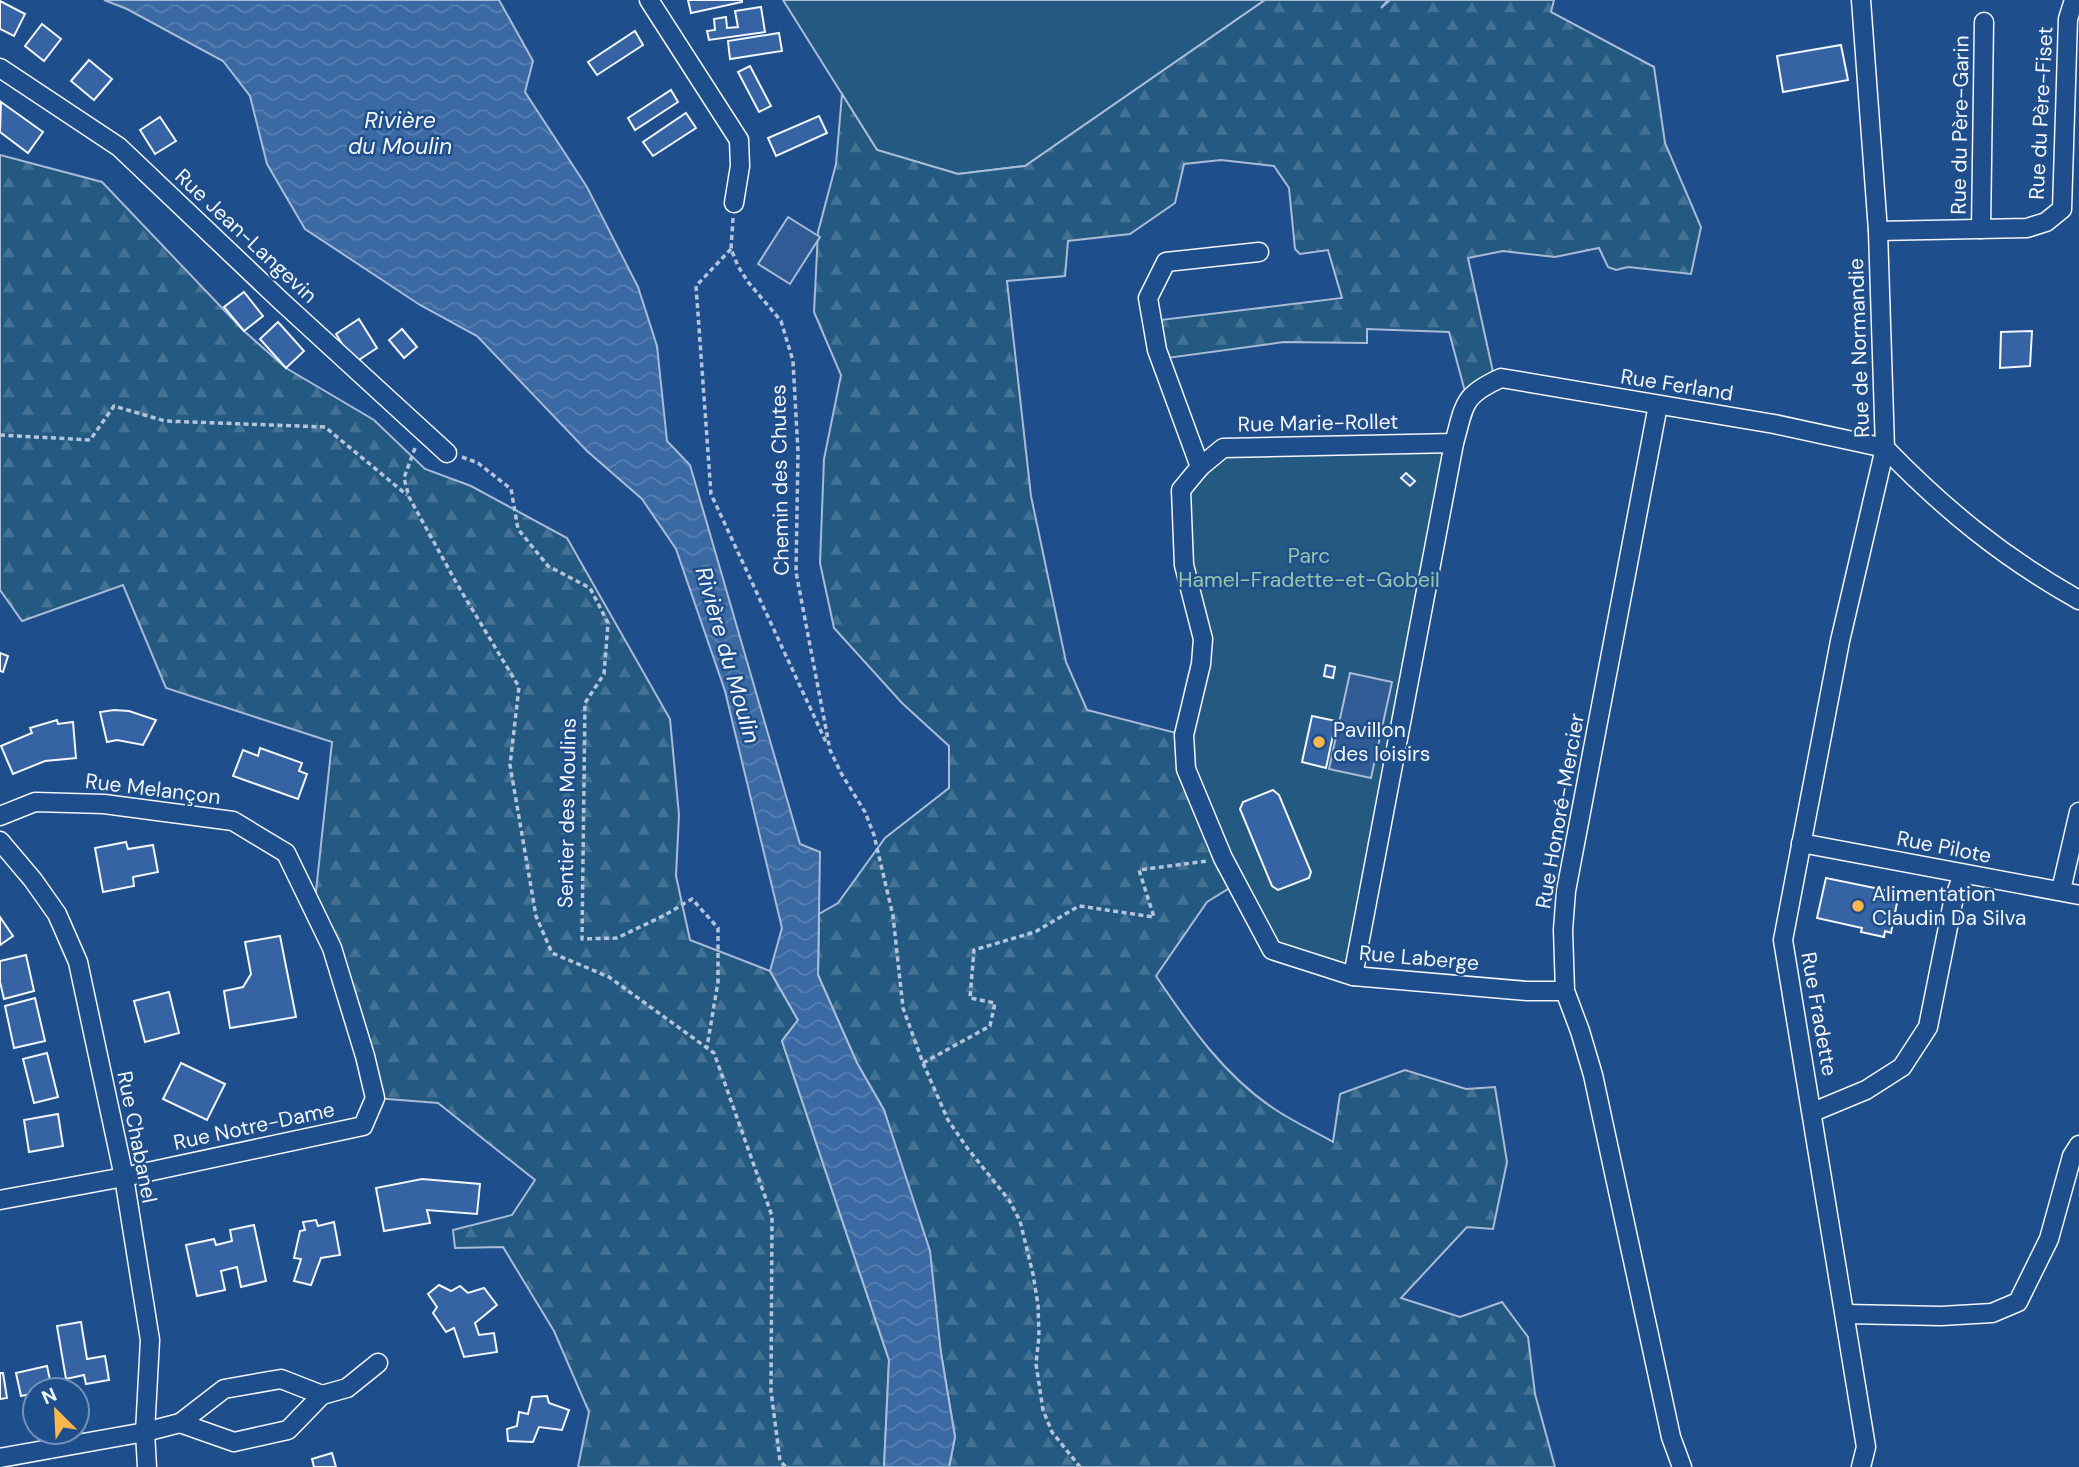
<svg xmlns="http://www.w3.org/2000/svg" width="2079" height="1467" font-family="'DM Sans',sans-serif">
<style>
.green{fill:#245a82;stroke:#a8bbd7;stroke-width:2}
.forest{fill:url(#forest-firs);stroke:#a8bbd7;stroke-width:2}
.parking{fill:#305b95;stroke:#a8bbd7;stroke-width:2}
.water{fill:url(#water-waves);stroke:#a8bbd7;stroke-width:2}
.building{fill:#3563a3;stroke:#f2f6ff;stroke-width:2}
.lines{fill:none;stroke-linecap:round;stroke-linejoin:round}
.street-casing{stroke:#f2f6ff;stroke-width:21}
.path{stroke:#b3c4dc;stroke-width:3.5;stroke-dasharray:5 3.5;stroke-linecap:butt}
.street{stroke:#1f4e8c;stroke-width:18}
.poi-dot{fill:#ffb74d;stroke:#1f4e8c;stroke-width:2.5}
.labels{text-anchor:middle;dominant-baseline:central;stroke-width:5;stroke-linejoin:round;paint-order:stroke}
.street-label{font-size:21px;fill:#f2f6ff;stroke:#1f4e8c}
.park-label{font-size:21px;fill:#97c8a6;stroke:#1f4e8c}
.poi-label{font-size:21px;fill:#f2f6ff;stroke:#1f4e8c;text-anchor:start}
.water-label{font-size:23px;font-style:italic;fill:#f2f6ff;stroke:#1f4e8c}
</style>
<defs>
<pattern id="forest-firs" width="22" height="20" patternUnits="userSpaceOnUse" patternTransform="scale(1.75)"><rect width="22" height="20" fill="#245a82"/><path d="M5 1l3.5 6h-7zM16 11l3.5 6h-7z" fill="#447295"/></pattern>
<pattern id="water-waves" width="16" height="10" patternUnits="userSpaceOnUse" patternTransform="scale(1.75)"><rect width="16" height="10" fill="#3b69a3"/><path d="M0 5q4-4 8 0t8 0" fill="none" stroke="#587fb1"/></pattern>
</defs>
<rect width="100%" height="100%" fill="#1f4e8c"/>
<g class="green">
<polygon points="783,0 1265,0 1025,166 958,174 877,150"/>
<polygon points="1454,443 1353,976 1272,950 1186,769 1201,664 1181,490 1223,448"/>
</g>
<g class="forest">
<path d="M1265 0H1388L1381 8 1390 0H1554L1551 12 1654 67 1665 143 1701 227 1691 274 1628 267 1616 270 1608 267 1599 248 1555 257 1503 251 1468 258 1495 381 1467 399 1449 332 1367 329V343L1284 342 1160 359 1152 321 1342 298 1328 250 1300 254 1295 249 1289 188 1274 166 1221 160 1184 164 1175 203 1130 234 1068 241 1065 276 1007 281 1031 496 1066 662 1087 710 1184 735 1186 769 1236 884 1207 902 1156 976C1189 1025 1225 1077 1276 1110 1294 1122 1314 1131 1333 1142L1340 1094 1405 1070 1466 1089 1495 1087 1507 1162 1493 1229 1467 1227 1401 1298 1460 1317 1502 1302 1528 1337 1535 1394 1555 1467H949L955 1437 941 1353 902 1171 884 1110 857 1063 818 975 819 914 838 903 885 838 949 788V746L902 703 834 628 820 563 824 459 841 375 814 312 818 232 836 164 842 94 877 150 958 174 1025 166Z"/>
<polygon points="0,155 102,182 244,331 286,368 374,420 425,469 471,486 567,538 670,719 679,815 676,876 690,940 770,971 798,1020 782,1041 889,1360 884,1467 578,1467 589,1412 554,1331 503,1247 455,1248 453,1230 512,1215 535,1180 438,1103 375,1098 314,910 332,742 166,688 123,585 22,621 0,590"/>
</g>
<g class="parking">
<polygon points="788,217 820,237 790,284 758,264"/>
<polygon points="1350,673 1392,682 1371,778 1329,769"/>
</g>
<polygon class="water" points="104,0 499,0 533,61 525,92 587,187 638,287 657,346 667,441 690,465 800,844 820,852 818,975 857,1063 884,1110 930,1251 941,1353 955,1437 949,1467 884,1467 889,1360 782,1041 798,1020 770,971 782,928 725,691 676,549 642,499 587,451 477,336 420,305 305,229 267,164 250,96 223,61 127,9"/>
<g class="building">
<polygon points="688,0 742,0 742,2 691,13"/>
<polygon points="0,1 25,14 14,36 0,29"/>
<polygon points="761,7 765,32 709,40 707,31 715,30 714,19 726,17 727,28 738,27 735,11"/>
<polygon points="42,24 61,39 44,61 25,46"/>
<polygon points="635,31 643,45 597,75 588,62"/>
<polygon points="779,33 782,51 730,59 728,41"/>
<polygon points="1841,45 1848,80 1783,92 1777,56"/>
<polygon points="89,60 112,79 94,100 71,81"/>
<polygon points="750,66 771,106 759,112 738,72"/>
<polygon points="671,90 678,102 635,130 628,118"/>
<polygon points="1,102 43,132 28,153 0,132"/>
<polygon points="686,113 696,128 653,156 643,142"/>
<polygon points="819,116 827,133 776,156 768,138"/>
<polygon points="160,117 176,141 155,154 140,130"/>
<polygon points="244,292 263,316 244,331 224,307"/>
<polygon points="359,319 377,348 354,363 336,334"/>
<polygon points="278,322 304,351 286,368 260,339"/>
<polygon points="402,329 417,347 404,358 389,340"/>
<polygon points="2032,331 2030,366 2000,368 2001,332"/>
<polygon points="1406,473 1415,481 1410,486 1401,478"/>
<polygon points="0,653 8,656 3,672 0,671"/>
<polygon points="1326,665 1335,667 1333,678 1324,676"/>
<polygon points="114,710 129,711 156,720 143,745 117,740 107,742 100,712"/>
<polygon points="1312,716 1336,721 1326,768 1302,762"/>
<polygon points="57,720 58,724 73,722 76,758 45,761 13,774 1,746 32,733 30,728"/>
<polygon points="260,748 302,763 299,771 307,774 298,799 233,776 243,750 258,756"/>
<polygon points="1273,790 1279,795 1311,872 1309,878 1278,890 1272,886 1240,809 1243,802"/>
<polygon points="126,842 128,849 153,845 158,872 133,877 134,886 103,892 95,848"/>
<polygon points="1826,878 1899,893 1891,933 1885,931 1884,937 1861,932 1862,928 1817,918"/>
<polygon points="0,917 13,936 0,945"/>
<polygon points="280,936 296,1017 230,1028 224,991 243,987 251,974 245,942"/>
<polygon points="26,955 34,991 4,999 0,982 0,961"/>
<polygon points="169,992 179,1033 145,1042 134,1001"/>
<polygon points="35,998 45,1041 14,1048 5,1006"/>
<polygon points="47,1053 58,1097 34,1103 23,1059"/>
<polygon points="181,1063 225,1084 207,1120 163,1099"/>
<polygon points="58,1114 63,1146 29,1152 24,1120"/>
<polygon points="422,1179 480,1184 477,1214 427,1210 430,1223 384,1231 376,1188"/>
<polygon points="316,1220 318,1226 334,1222 340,1255 321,1258 311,1285 294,1281 301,1259 294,1258 300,1231 305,1230 303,1222"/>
<polygon points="254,1225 266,1281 241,1287 237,1267 221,1271 225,1290 197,1296 186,1245 214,1239 216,1245 232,1241 230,1230"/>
<polygon points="439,1285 451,1291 460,1286 468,1293 484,1288 497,1305 475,1323 479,1335 494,1333 497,1352 464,1357 454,1328 446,1332 433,1313 437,1307 428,1294"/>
<polygon points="81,1322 87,1359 105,1356 109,1380 86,1384 84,1375 66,1379 57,1326"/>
<polygon points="47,1366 52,1389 35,1390 35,1393 21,1396 16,1373"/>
<polygon points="0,1373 3,1373 7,1398 0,1399"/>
<polygon points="547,1396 549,1403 569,1410 562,1430 539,1427 533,1442 508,1441 507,1429 517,1426 519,1412 528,1414 532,1397"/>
<polygon points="332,1453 336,1467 314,1467 312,1459"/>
</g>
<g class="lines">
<defs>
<g id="street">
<polyline points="649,0 739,140 740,166 734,203"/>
<polyline points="0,68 119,147 280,300 447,453"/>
<polyline points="1981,229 1984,22"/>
<polyline points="1878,231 2027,228 2046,222 2062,209 2068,19 2074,0"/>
<polyline points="1658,405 1566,891 1563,930 1565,991 1580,1031 1593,1075 1671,1437 1682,1467"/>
<polyline points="1454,443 1223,448 1200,467 1181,490 1184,565 1203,639 1201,664 1184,735 1186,769 1223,858 1272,950 1353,976 1527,991 1565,991"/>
<path d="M1885 448C1945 510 2004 558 2079 600"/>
<polyline points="1200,467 1157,350 1148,298 1166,262 1259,252"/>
<polyline points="0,816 35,802 104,804 233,821 286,853 332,948 365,1056 375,1098 363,1126 124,1177 0,1200"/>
<polyline points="0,841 33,880 57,914 78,962 124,1177 150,1340 145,1432 147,1467"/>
<polyline points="1801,843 2079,895"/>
<polyline points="2061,890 2079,812"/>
<path d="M1353 976 1454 443C1465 405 1461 396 1501 378L1774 424 1885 448"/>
<polyline points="1813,1112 1866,1090 1902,1067 1928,1027 1953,902 1963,874"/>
<polyline points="1846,1314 1941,1316 1992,1313 2018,1302 2049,1239 2072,1156 2079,1145"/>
<polyline points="180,1423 234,1442 288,1430 322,1395 347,1388 378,1363"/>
<polyline points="0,1458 145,1432 180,1423 224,1389 281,1379 322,1395"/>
<polyline points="1861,1467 1866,1447 1783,940 1840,641 1885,448 1878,231 1861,0"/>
</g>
</defs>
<use href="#street" class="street-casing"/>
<g class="path">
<polyline points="733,218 731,249 738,266 748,282 781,321 793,361 798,452 796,572 830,750 841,773 865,812 874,835 893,916 903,1008 923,1063 948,1120 968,1149 1009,1200 1020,1221 1033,1274 1038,1305 1039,1336 1036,1364 1043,1410 1052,1432 1080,1467"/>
<polyline points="731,249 696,286 711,494 826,742"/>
<polyline points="0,435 90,440 114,406 165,421 325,427 407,495"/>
<polyline points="415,448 404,478 409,497 457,584 519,687 510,765 536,916 552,953 609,977 714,1053 772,1216 771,1391 780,1461 786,1467"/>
<polyline points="462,457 478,463 511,489 518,529 548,566 590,588 608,623 604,674 585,703 582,939 617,938 663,916 692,899 718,928 718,982 707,1047"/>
<polyline points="923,1063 990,1026 995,1003 970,998 974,950 1035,932 1079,906 1154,917 1139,870 1207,861"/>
</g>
<use href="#street" class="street"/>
</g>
<g class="poi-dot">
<circle cx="1319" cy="742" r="7"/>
<circle cx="1858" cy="906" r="7"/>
</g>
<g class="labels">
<g class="street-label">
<text transform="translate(2041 113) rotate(-87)">Rue du Père-Fiset</text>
<text transform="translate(1960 125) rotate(-89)">Rue du Père-Garin</text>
<text transform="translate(246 236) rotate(43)">Rue Jean-Langevin</text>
<text transform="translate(1859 348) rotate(-92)">Rue de Normandie</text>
<text transform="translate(1677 385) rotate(9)">Rue Ferland</text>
<text transform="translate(1318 423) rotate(-1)">Rue Marie-Rollet</text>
<text transform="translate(780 480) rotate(-91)">Chemin des Chutes</text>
<text transform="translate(153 789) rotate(7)">Rue Melançon</text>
<text transform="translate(1560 811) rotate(-80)">Rue Honoré-Mercier</text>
<text transform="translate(567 813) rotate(-89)">Sentier des Moulins</text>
<text transform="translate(1944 847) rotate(11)">Rue Pilote</text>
<text transform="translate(1419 958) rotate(5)">Rue Laberge</text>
<text transform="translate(1819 1014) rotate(80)">Rue Fradette</text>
<text transform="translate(254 1126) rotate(-12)">Rue Notre-Dame</text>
<text transform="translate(137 1137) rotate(79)">Rue Chabanel</text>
</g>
<g class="park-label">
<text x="1309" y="556">Parc<tspan x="1309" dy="24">Hamel-Fradette-et-Gobeil</tspan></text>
</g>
<g class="poi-label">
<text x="1333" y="730">Pavillon<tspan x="1333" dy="24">des loisirs</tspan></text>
<text x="1872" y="894">Alimentation<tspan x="1872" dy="24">Claudin Da Silva</tspan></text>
</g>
<g class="water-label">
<text x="400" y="120">Rivière<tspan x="400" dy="26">du Moulin</tspan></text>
<text transform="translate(728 655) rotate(74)">Rivière du Moulin</text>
</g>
</g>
<g transform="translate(56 1411) rotate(336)"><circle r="33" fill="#1f4e8c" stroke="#7391ba" stroke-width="2"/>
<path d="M0-5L12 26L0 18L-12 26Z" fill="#ffb74d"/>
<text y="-10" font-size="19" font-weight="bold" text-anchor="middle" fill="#f2f6ff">N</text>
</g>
</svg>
